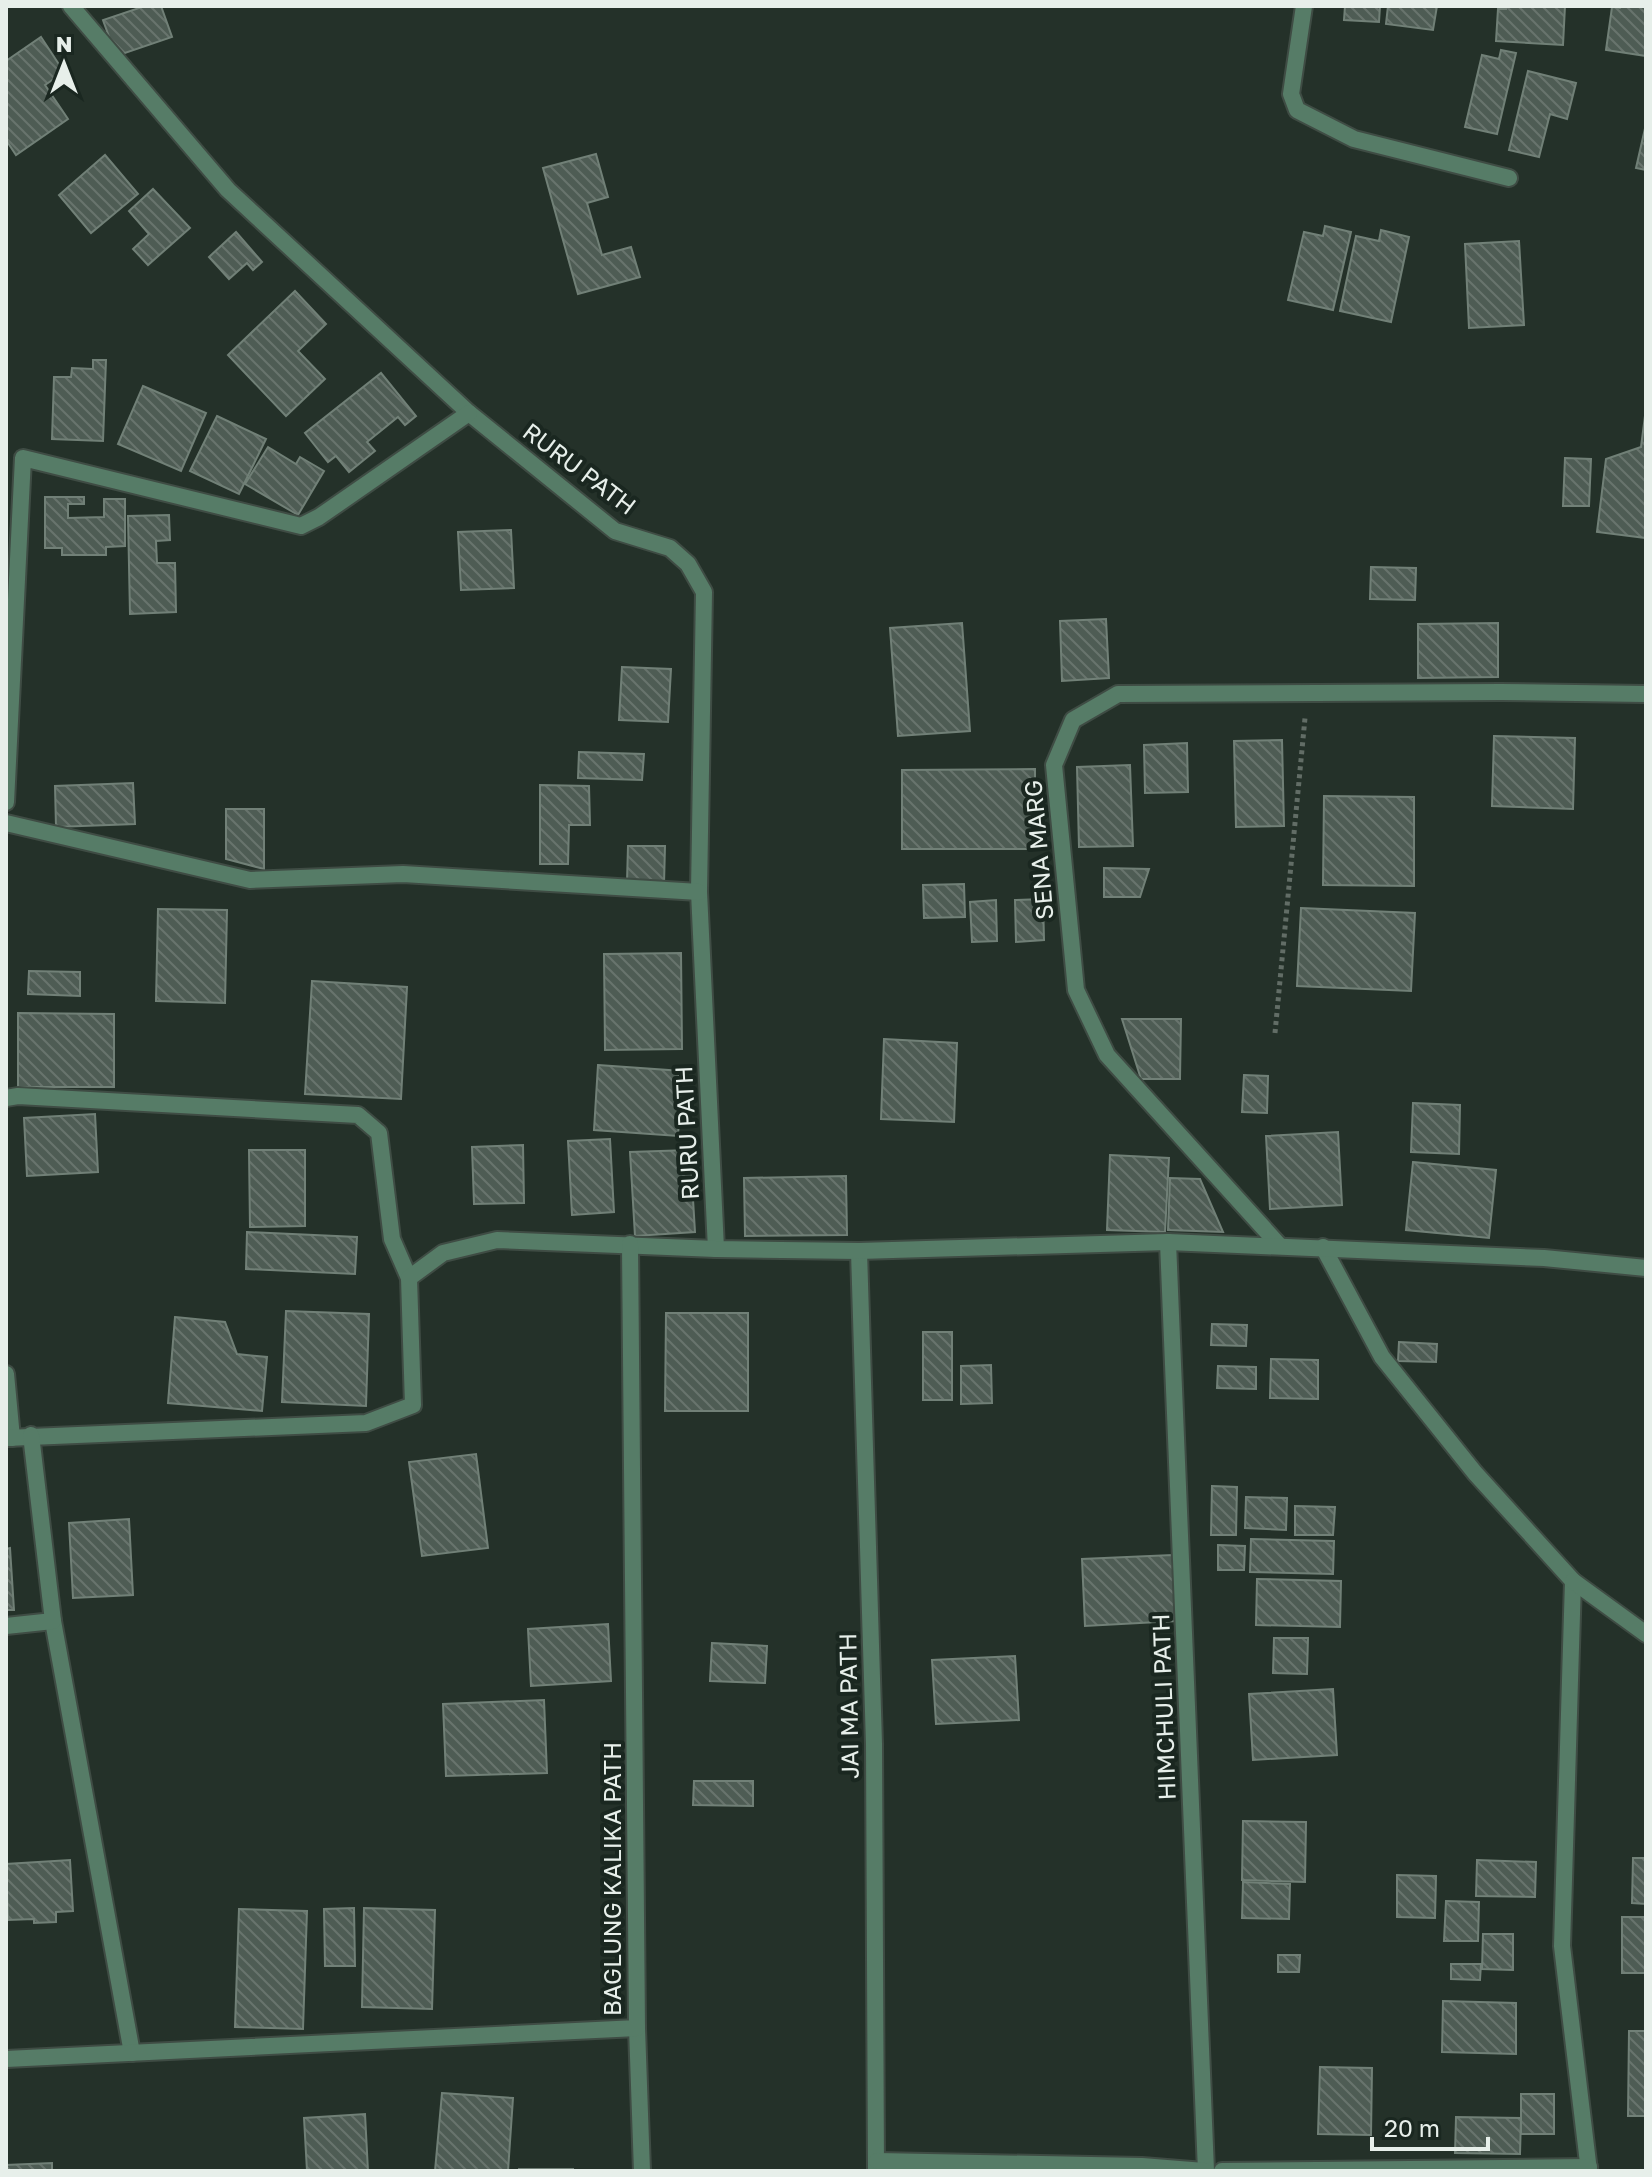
<svg xmlns="http://www.w3.org/2000/svg" width="1652" height="2177" font-family="'Golos Text',sans-serif">
<style>
.building{fill:url(#building-back-hatch);stroke:#718077;stroke-width:2}
.lines{fill:none;stroke-linecap:round;stroke-linejoin:round}
.minor-casing{stroke:#3f4c44;stroke-width:20}
.path{stroke:#626d66;stroke-width:5;stroke-dasharray:4 4;stroke-linecap:butt}
.minor{stroke:#567c67;stroke-width:16}
.labels{text-anchor:middle;dominant-baseline:central;stroke-width:8;stroke-linejoin:round;paint-order:stroke}
.street-label{font-size:24px;fill:#e7efea;stroke:#1a2720}
</style>
<defs>
<pattern id="building-back-hatch" width="6" height="6" patternUnits="userSpaceOnUse" patternTransform="scale(2)"><rect width="6" height="6" fill="#4e5c54"/><path d="M-1 5l2 2M0 0l6 6M5-1l2 2" fill="none" stroke="#68746d"/></pattern>
</defs>
<rect width="100%" height="100%" fill="#243129"/>
<g class="building">
<polygon points="145,6 161,6 172,37 116,56 103,20"/>
<polygon points="1345,6 1380,6 1379,22 1344,20"/>
<polygon points="1388,6 1437,6 1433,30 1386,24"/>
<polygon points="1506,6 1565,6 1563,45 1496,41 1498,9 1506,9"/>
<polygon points="1621,6 1646,6 1646,56 1606,50 1612,7 1620,8"/>
<polygon points="41,37 64,72 45,85 68,119 16,155 6,140 6,61"/>
<polygon points="1501,50 1516,53 1497,134 1465,127 1482,55 1499,59"/>
<polygon points="1528,71 1576,83 1567,119 1550,114 1539,157 1509,150"/>
<polygon points="1646,124 1646,170 1636,168"/>
<polygon points="596,154 608,197 587,203 602,255 631,247 640,277 578,294 543,168"/>
<polygon points="105,155 138,194 91,233 59,195"/>
<polygon points="153,189 190,228 148,265 133,249 149,234 129,211"/>
<polygon points="1325,226 1351,232 1333,310 1288,300 1304,232 1323,236"/>
<polygon points="1381,230 1409,237 1391,322 1340,311 1356,236 1379,241"/>
<polygon points="236,232 262,262 253,270 247,263 229,279 209,257"/>
<polygon points="1519,241 1524,325 1469,328 1465,244"/>
<polygon points="295,291 326,324 298,351 325,379 286,416 228,355"/>
<polygon points="93,360 106,360 103,441 52,439 54,377 71,377 72,368 93,369"/>
<polygon points="381,373 416,416 405,425 398,417 367,442 375,451 349,472 336,456 328,462 305,433"/>
<polygon points="143,386 206,413 181,471 118,444"/>
<polygon points="1646,408 1646,538 1597,532 1606,459 1641,447"/>
<polygon points="217,416 266,439 239,494 190,471"/>
<polygon points="268,447 296,464 300,457 324,471 298,515 245,484"/>
<polygon points="1565,458 1591,459 1589,506 1563,506"/>
<polygon points="45,497 84,497 84,504 68,504 68,518 104,517 104,499 125,499 125,546 106,547 106,555 62,555 62,548 45,548"/>
<polygon points="169,515 170,540 156,541 157,563 175,563 176,612 130,614 128,516"/>
<polygon points="511,530 514,588 461,590 458,532"/>
<polygon points="1371,567 1416,568 1415,600 1370,599"/>
<polygon points="1106,619 1109,678 1062,681 1060,621"/>
<polygon points="962,623 970,731 898,736 890,628"/>
<polygon points="1498,623 1498,677 1418,678 1418,624"/>
<polygon points="622,667 671,669 668,722 619,720"/>
<polygon points="1494,736 1575,738 1573,809 1492,806"/>
<polygon points="1282,740 1284,826 1236,827 1234,741"/>
<polygon points="1187,743 1188,792 1145,793 1144,745"/>
<polygon points="579,752 644,754 642,780 578,778"/>
<polygon points="1130,765 1133,846 1079,847 1077,767"/>
<polygon points="1035,769 1035,849 902,849 902,770"/>
<polygon points="133,783 135,824 56,827 55,786"/>
<polygon points="540,785 589,786 590,825 569,825 568,864 540,864"/>
<polygon points="1324,796 1414,797 1414,886 1323,885"/>
<polygon points="226,809 264,809 264,869 226,859"/>
<polygon points="628,846 665,846 664,884 627,882"/>
<polygon points="1104,868 1149,869 1140,897 1104,897"/>
<polygon points="964,884 965,917 924,918 923,885"/>
<polygon points="1043,899 1044,940 1016,942 1015,900"/>
<polygon points="996,900 997,941 972,942 970,902"/>
<polygon points="1301,908 1415,913 1411,991 1297,986"/>
<polygon points="158,909 227,910 225,1003 156,1001"/>
<polygon points="681,953 682,1049 605,1050 604,954"/>
<polygon points="29,971 80,972 80,996 28,994"/>
<polygon points="312,981 407,987 401,1099 305,1094"/>
<polygon points="18,1013 114,1014 114,1087 18,1087"/>
<polygon points="1122,1019 1181,1019 1180,1079 1141,1079"/>
<polygon points="884,1039 957,1043 954,1122 881,1119"/>
<polygon points="598,1065 682,1071 678,1136 594,1130"/>
<polygon points="1244,1075 1268,1076 1267,1113 1242,1112"/>
<polygon points="1413,1103 1460,1105 1459,1154 1411,1152"/>
<polygon points="95,1114 98,1172 27,1176 24,1118"/>
<polygon points="1338,1132 1342,1205 1270,1209 1266,1136"/>
<polygon points="610,1139 614,1212 572,1215 568,1141"/>
<polygon points="523,1145 524,1203 474,1204 472,1147"/>
<polygon points="249,1150 305,1150 305,1226 250,1227"/>
<polygon points="690,1150 695,1232 635,1236 630,1152"/>
<polygon points="1110,1155 1169,1158 1165,1232 1107,1230"/>
<polygon points="1413,1162 1496,1170 1489,1238 1406,1230"/>
<polygon points="846,1176 847,1235 745,1236 744,1178"/>
<polygon points="1170,1178 1200,1179 1223,1232 1168,1230"/>
<polygon points="247,1232 357,1237 355,1274 246,1269"/>
<polygon points="286,1311 369,1314 366,1406 282,1402"/>
<polygon points="666,1313 748,1313 748,1411 665,1411"/>
<polygon points="175,1317 225,1322 237,1354 267,1357 262,1411 168,1403"/>
<polygon points="1212,1324 1247,1325 1246,1346 1211,1345"/>
<rect x="923" y="1332" width="29" height="68"/>
<polygon points="1399,1342 1437,1344 1436,1362 1398,1361"/>
<polygon points="1271,1359 1318,1360 1318,1399 1270,1398"/>
<polygon points="991,1365 992,1403 961,1404 961,1366"/>
<polygon points="1218,1366 1256,1367 1256,1389 1217,1388"/>
<polygon points="476,1454 488,1548 422,1556 409,1462"/>
<polygon points="1212,1486 1237,1487 1236,1535 1211,1535"/>
<polygon points="1246,1497 1287,1498 1286,1530 1245,1528"/>
<polygon points="1295,1506 1335,1507 1333,1535 1295,1535"/>
<polygon points="129,1519 133,1595 73,1598 69,1523"/>
<polygon points="1251,1539 1334,1541 1333,1574 1250,1572"/>
<polygon points="1218,1545 1245,1546 1244,1570 1218,1570"/>
<polygon points="10,1548 14,1610 6,1610 6,1549"/>
<polygon points="1172,1555 1176,1621 1085,1626 1082,1559"/>
<polygon points="1257,1579 1341,1581 1340,1627 1256,1625"/>
<polygon points="608,1624 611,1681 531,1686 528,1629"/>
<polygon points="1274,1638 1308,1638 1307,1674 1273,1673"/>
<polygon points="712,1643 767,1646 765,1683 710,1681"/>
<polygon points="1015,1656 1019,1720 936,1724 932,1660"/>
<polygon points="1333,1689 1337,1755 1253,1760 1249,1694"/>
<polygon points="544,1700 547,1773 446,1776 443,1704"/>
<polygon points="694,1781 753,1781 753,1806 693,1805"/>
<polygon points="1243,1821 1306,1822 1305,1882 1242,1880"/>
<polygon points="1633,1858 1646,1858 1646,1904 1632,1903"/>
<polygon points="70,1860 73,1911 56,1912 56,1922 34,1923 34,1919 8,1920 6,1864"/>
<polygon points="1477,1860 1536,1862 1535,1897 1476,1896"/>
<polygon points="1397,1875 1436,1876 1435,1918 1397,1917"/>
<polygon points="1243,1882 1290,1884 1289,1919 1242,1918"/>
<polygon points="1446,1901 1479,1902 1478,1941 1444,1941"/>
<polygon points="354,1908 355,1966 325,1966 324,1909"/>
<polygon points="364,1908 435,1910 432,2009 362,2007"/>
<polygon points="239,1909 307,1911 303,2029 235,2027"/>
<rect x="1622" y="1917" width="24" height="56"/>
<polygon points="1483,1934 1513,1934 1513,1970 1482,1969"/>
<polygon points="1278,1955 1300,1955 1299,1972 1278,1972"/>
<polygon points="1451,1964 1481,1964 1480,1980 1451,1979"/>
<polygon points="1443,2001 1516,2003 1516,2054 1442,2052"/>
<polygon points="1629,2031 1646,2031 1646,2116 1628,2116"/>
<polygon points="1320,2067 1372,2068 1371,2135 1318,2134"/>
<polygon points="442,2093 513,2098 508,2171 435,2171"/>
<rect x="1521" y="2094" width="33" height="40"/>
<polygon points="365,2114 368,2171 307,2171 304,2118"/>
<polygon points="1456,2117 1521,2118 1520,2154 1455,2153"/>
<polygon points="52,2163 52,2171 6,2171 6,2165"/>
<rect x="519" y="2169" width="54" height="2"/>
</g>
<g class="lines">
<defs>
<g id="minor">
<polyline points="71,6 228,190 469,413 615,531 670,548 688,564 704,592 699,892 716,1249"/>
<polyline points="1304,6 1291,94 1297,110 1354,139 1509,178"/>
<polyline points="6,802 23,458 301,526 319,517 469,413"/>
<polyline points="6,823 250,880 403,874 699,892"/>
<polyline points="6,1098 18,1096 358,1115 379,1133 392,1239 409,1278"/>
<polyline points="1168,1242 1206,2171"/>
<polyline points="1279,1245 1107,1055 1076,990 1054,765 1073,720 1118,694 1501,692 1646,694"/>
<polyline points="1323,1247 1382,1357 1475,1473 1573,1581 1562,1946 1589,2171"/>
<polyline points="859,1251 874,1744 876,2171"/>
<polyline points="6,1374 12,1438"/>
<polyline points="6,1438 366,1423 413,1405 409,1278 443,1253 497,1240 716,1249 859,1251 1168,1242 1544,1258 1646,1268"/>
<polyline points="1573,1581 1646,1634"/>
<polyline points="53,1621 132,2053"/>
<polyline points="6,1626 53,1621 31,1435"/>
<polyline points="637,2028 642,2171"/>
<polyline points="6,2059 637,2028 630,1244"/>
<polyline points="877,2161 1142,2166 1204,2171"/>
<polyline points="1222,2171 1589,2167"/>
</g>
</defs>
<use href="#minor" class="minor-casing"/>
<polyline class="path" points="1275,1033 1305,718"/>
<use href="#minor" class="minor"/>
</g>
<g class="labels">
<g class="street-label">
<text transform="translate(580 468) rotate(37)">RURU PATH</text>
<text transform="translate(1038 850) rotate(-95)">SENA MARG</text>
<text transform="translate(686 1133) rotate(-93)">RURU PATH</text>
<text transform="translate(848 1706) rotate(-91)">JAI MA PATH</text>
<text transform="translate(1163 1707) rotate(-92)">HIMCHULI PATH</text>
<text transform="translate(611 1879) rotate(-90)">BAGLUNG KALIKA PATH</text>
</g>
</g>
<rect width="1652" height="2177" fill="none" stroke="#e7efea" stroke-width="16"/>
<g transform="translate(64 64)" stroke="#1a2720" stroke-width="6" paint-order="stroke">
<path d="M0-6L14 30L0 20L-14 30Z" fill="#e7efea"/>
<text y="-12" font-size="22" font-weight="bold" text-anchor="middle" fill="#e7efea">N</text>
</g>
<path d="M1372 2137v12h116v-12" fill="none" stroke="#e7efea" stroke-width="4"/>
<text x="1384" y="2137" font-size="24" fill="#e7efea" stroke="#1a2720" stroke-width="6" paint-order="stroke">20 m</text>
</svg>
